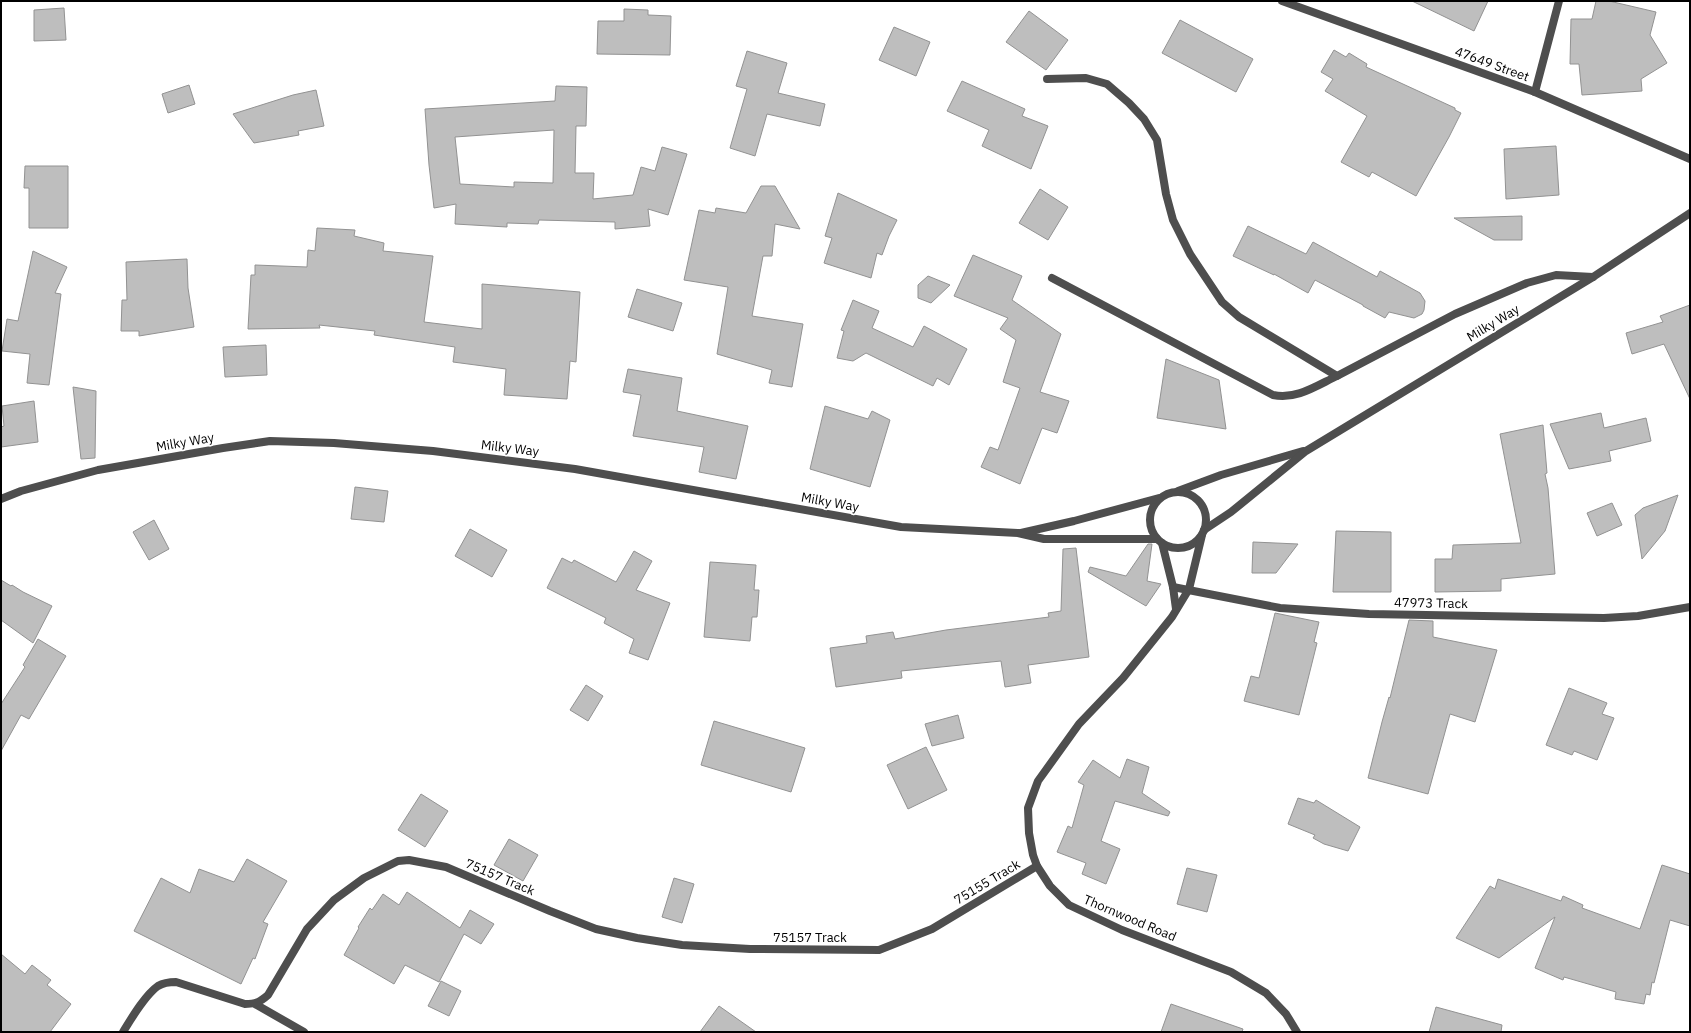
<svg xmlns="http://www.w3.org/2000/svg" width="1691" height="1033" font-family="'IBM Plex Sans',sans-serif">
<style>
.building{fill:#bebebe;stroke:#929292;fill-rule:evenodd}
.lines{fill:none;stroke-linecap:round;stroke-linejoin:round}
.minor{stroke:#4e4e4e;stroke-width:8}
.tertiary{stroke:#4e4e4e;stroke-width:8}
.labels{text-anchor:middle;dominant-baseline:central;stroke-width:3.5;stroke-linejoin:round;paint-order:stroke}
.street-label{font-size:13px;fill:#000;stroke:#fff}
</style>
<rect width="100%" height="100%" fill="#fff"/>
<g class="building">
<polygon points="1412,1 1488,1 1474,31"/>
<polygon points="1596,1 1609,1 1656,12 1650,35 1667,63 1641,79 1642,91 1582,95 1579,64 1570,64 1571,19 1592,19"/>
<polygon points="64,8 66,40 34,41 34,10"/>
<polygon points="624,9 648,10 648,15 671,16 670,55 597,54 598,21 624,21"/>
<polygon points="1029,11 1068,40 1046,70 1006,42"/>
<polygon points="1180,20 1253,59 1236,92 1162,53"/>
<polygon points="894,27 930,42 916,76 879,60"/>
<polygon points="1334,50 1346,57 1349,53 1367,64 1366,67 1455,108 1455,110 1461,113 1449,137 1416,196 1372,172 1369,177 1341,162 1367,116 1325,91 1333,79 1321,72"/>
<polygon points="747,51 787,63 778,93 825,104 820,126 767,114 755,156 730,148 747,89 736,86"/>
<polygon points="962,81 1025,109 1022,116 1048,126 1031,169 982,146 989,130 947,111"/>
<polygon points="189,85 195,104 168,113 162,94"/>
<path d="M556 86 587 87 586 126H576L575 173H594L593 199 633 195 641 167 655 171 662 147 687 154 668 215 648 209 650 226 615 229V222L539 220 538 224 507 223V227L455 224 456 204 434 208 429 165 425 109 555 101ZM554 130 553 183 514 182V187L460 184 455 137Z"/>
<polygon points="316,90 324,126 298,131 299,135 254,143 233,114 293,95"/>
<polygon points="1556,146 1559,195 1506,199 1504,149"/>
<polygon points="25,166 68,166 68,228 29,228 29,188 24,188"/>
<polygon points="761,186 775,186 800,229 775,224 772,256 763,256 752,316 803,324 792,387 769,383 772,370 717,354 728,287 684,280 699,210 715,213 716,208 746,213"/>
<polygon points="1040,189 1068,207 1048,240 1019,223"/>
<polygon points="838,193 897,220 889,236 882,255 877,253 871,278 824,263 832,238 825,236"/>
<polygon points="1522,216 1522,240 1494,240 1454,218"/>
<polygon points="1248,226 1306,254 1313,242 1377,277 1380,271 1420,293 1425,301 1424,310 1422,314 1414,318 1389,312 1385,318 1363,306 1363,305 1315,280 1308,293 1274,274 1274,275 1233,256"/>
<polygon points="317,228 355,230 354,236 384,243 383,251 433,256 424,322 482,329 482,284 580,292 576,362 570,361 567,399 504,395 506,369 453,362 455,347 374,335 375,331 319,325 320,328 248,329 251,275 255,275 255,265 307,267 308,250 315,251"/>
<polygon points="33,251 67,267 55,293 61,294 49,385 27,383 30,354 2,351 7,319 18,321"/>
<polygon points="973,255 1022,276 1012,300 1061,334 1040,392 1069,401 1057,433 1042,428 1020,484 981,467 990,447 998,450 1020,388 1003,382 1016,340 1000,329 1008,318 954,296"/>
<polygon points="187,259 188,288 194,327 139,336 139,331 121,331 122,300 127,300 126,262"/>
<polygon points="928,276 950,285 931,303 918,298 918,285"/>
<polygon points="637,289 682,303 673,331 628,317"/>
<polygon points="853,300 879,311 872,328 913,347 924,326 967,349 949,385 937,378 933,386 866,353 853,361 837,358 844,331 841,330"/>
<polygon points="1690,305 1690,399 1664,344 1632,354 1626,333 1663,322 1660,316"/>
<polygon points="266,345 267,375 225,377 223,347"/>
<polygon points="1166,359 1219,380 1226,429 1157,418"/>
<polygon points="628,369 682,378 677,411 748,426 736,479 699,472 704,447 633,436 641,395 623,392"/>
<polygon points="73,387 96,391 95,458 81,459"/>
<polygon points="34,401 38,442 1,447 1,427 4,426 2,406"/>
<polygon points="825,406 868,419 872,411 890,420 870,487 810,469"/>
<polygon points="1601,413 1604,428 1646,418 1651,441 1609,451 1611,461 1569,469 1550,424"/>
<polygon points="1543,425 1547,473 1545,474 1548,488 1555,574 1501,579 1501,591 1435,592 1435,559 1452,559 1453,545 1521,543 1500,434"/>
<polygon points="355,487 388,491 384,522 351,519"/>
<polygon points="1678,495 1665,531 1642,559 1635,515 1643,508"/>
<polygon points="1612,503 1622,525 1597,536 1587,513"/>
<polygon points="154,520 169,549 149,560 133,532"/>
<polygon points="470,529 507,550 492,577 455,556"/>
<polygon points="1336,531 1391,532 1391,592 1333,592"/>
<polygon points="1253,542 1298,544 1276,573 1252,573"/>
<polygon points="1148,544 1152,544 1147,581 1161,584 1146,606 1088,572 1090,567 1126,576"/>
<polygon points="1076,548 1089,657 1028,665 1031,683 1005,687 1001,661 901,671 902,678 836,687 830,648 867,643 866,636 893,632 895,639 946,630 1049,617 1048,613 1061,611 1063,549"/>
<polygon points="634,551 652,561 636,590 670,603 648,660 629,653 634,639 604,623 606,618 547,588 562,558 572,563 574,560 616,582"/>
<polygon points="710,562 756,565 754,590 759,590 757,617 752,617 750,641 704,637"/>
<polygon points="1,580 11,586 12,585 23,592 52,606 33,643 1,620"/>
<polygon points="1275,613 1319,622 1314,642 1317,643 1299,715 1244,701 1251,676 1259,678"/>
<polygon points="1409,620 1433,621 1433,637 1497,650 1475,722 1450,714 1428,794 1368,778 1382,722 1389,697 1390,698"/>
<polygon points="38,639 66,656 29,719 21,715 1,751 1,704 25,667 23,665"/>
<polygon points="586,685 603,696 588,721 570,710"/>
<polygon points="1569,688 1607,703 1602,714 1614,718 1597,760 1574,751 1572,755 1546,745"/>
<polygon points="958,715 964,738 932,746 925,724"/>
<polygon points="714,721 805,748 791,792 701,765"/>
<polygon points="926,747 947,790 908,809 887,765"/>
<polygon points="1127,759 1149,767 1142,793 1170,812 1168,816 1115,801 1101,841 1120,849 1106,884 1082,874 1086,863 1057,852 1068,826 1072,828 1084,785 1078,782 1093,760 1120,778"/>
<polygon points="421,794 448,811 425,847 398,830"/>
<polygon points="1298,798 1314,803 1316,800 1360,827 1348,851 1324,844 1313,838 1315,835 1288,824"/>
<polygon points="509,839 538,855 523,881 494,865"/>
<polygon points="247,859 287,881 263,922 268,924 255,959 253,958 241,984 134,931 161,878 190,893 199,869 234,882"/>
<polygon points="1662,865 1690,874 1690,926 1670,920 1654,983 1652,982 1650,995 1646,994 1644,1004 1615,999 1616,992 1564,977 1563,980 1535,968 1555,917 1499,958 1456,938 1490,886 1495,889 1498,879 1561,901 1563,896 1583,905 1582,908 1640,929"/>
<polygon points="1187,868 1217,875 1207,912 1177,904"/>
<polygon points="674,878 694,884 682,923 662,917"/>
<polygon points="407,892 460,928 470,910 494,924 481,944 464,934 439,982 405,965 394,984 344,955 359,928 358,927 370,908 372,910 383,894 399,905"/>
<polygon points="1,954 25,974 32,965 51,980 47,985 71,1004 50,1032 1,1032"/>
<polygon points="441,981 461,991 449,1016 428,1006"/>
<polygon points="1171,1004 1243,1029 1242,1032 1161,1032"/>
<polygon points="719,1006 756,1032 700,1032"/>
<polygon points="1436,1007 1502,1025 1501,1032 1429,1032"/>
</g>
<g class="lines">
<g class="minor">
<polyline points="1282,1 1535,92 1690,159"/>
<polyline points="1047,79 1086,78 1107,84 1129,103 1144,119 1157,140 1166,194 1173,220 1190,254 1222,302 1239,317 1337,376 1455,314 1527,283 1556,275 1593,277"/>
<polyline points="1535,92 1559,1"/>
<path d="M1052 278 1273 395C1296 400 1316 386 1337 376"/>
<polyline points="1173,587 1280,608 1369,614 1604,618 1638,616 1690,607"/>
<polyline points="255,1004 304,1032"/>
<path d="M123 1032C131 1019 145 995 158 986 163 983 170 982 176 982L245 1004C256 1004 260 1002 268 995L307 929 334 900 364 878 398 861 409 860 446 867 550 911 596 929 637 938 682 945 750 949 879 950 932 929 1037 866"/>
</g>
<g class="tertiary">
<polyline points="1178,491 1221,475 1303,451"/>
<circle cx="1178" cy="520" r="28"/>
<polyline points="1,499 21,491 98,470 223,448 270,441 334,443 433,451 575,469 901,527 1018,533 1044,539 1157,539"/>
<polyline points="1204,530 1231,512 1306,451 1593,277 1690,213"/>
<polyline points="1021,533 1074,521 1159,498"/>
<polyline points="1202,535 1189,589 1172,617 1123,678 1079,724 1038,781 1028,808 1029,833 1033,855 1037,866 1050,886 1069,905 1122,930 1231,972 1266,993 1286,1014 1297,1032"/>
<polyline points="1162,543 1173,587 1176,609"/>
</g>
</g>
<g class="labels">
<g class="street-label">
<text transform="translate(1492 64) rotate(20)">47649 Street</text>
<text transform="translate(1493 323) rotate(-31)">Milky Way</text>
<text transform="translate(185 442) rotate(-10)">Milky Way</text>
<text transform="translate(510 448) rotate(7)">Milky Way</text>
<text transform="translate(830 502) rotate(10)">Milky Way</text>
<text transform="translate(1431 603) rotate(1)">47973 Track</text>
<text transform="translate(500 877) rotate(23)">75157 Track</text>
<text transform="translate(987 882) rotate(-31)">75155 Track</text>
<text transform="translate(1130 918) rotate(23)">Thornwood Road</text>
<text x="810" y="937">75157 Track</text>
</g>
</g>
<rect width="1691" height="1033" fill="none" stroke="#000000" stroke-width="4"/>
</svg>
